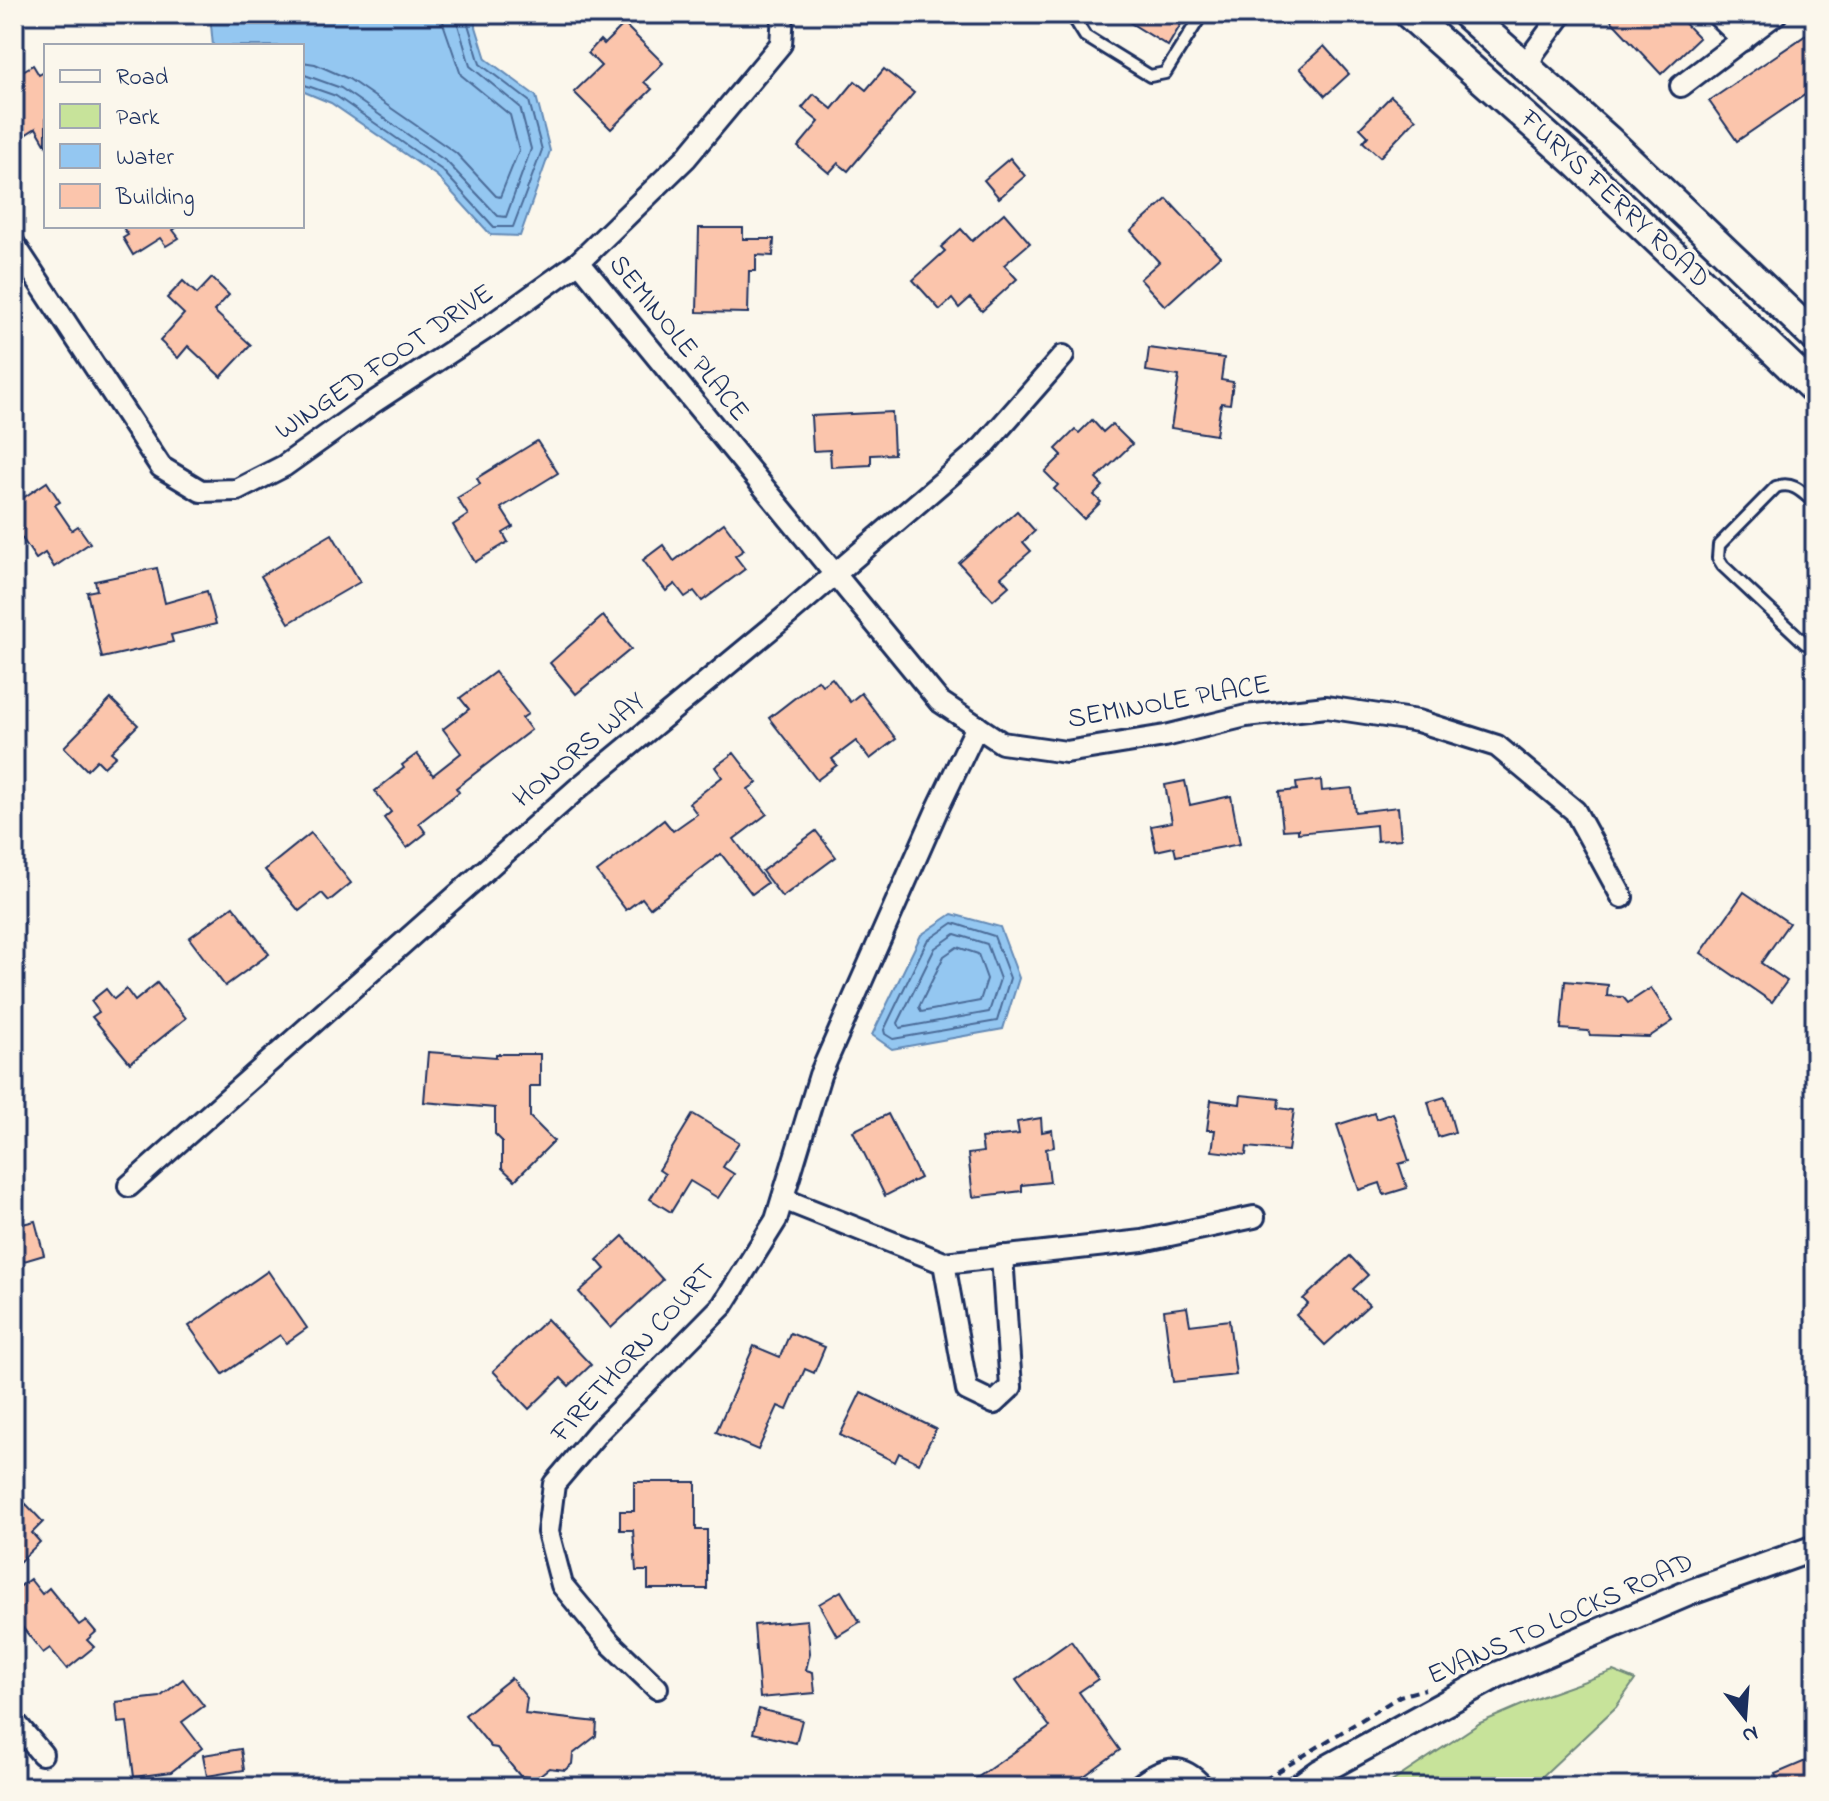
<svg xmlns="http://www.w3.org/2000/svg" width="1829" height="1801" font-family="'Indie Flower',sans-serif">
<style>
.green{fill:#c7e39a;stroke:#71897c;stroke-width:2}
.water{fill:#94c7f1;stroke:#648ab6;stroke-width:2}
.lines{fill:none;stroke-linecap:round;stroke-linejoin:round}
.shore{stroke:#4b6c99;stroke-width:2}
.building{fill:#fbc5ac;stroke:#1b2f5e;stroke-width:2}
.service-casing{stroke:#1b2f5e;stroke-width:16}
.minor-casing{stroke:#1b2f5e;stroke-width:26}
.tertiary-casing{stroke:#1b2f5e;stroke-width:30}
.secondary-casing{stroke:#1b2f5e;stroke-width:34}
.path{stroke:#1b2f5e;stroke-width:4;stroke-dasharray:8 6;stroke-linecap:butt}
.service{stroke:#fbf7ec;stroke-width:10}
.minor{stroke:#fbf7ec;stroke-width:20}
.tertiary{stroke:#fbf7ec;stroke-width:24}
.secondary{stroke:#fbf7ec;stroke-width:28}
.labels{text-anchor:middle;dominant-baseline:central;stroke-width:7;stroke-linejoin:round;paint-order:stroke}
.street-label{font-size:28px;fill:#1b2f5e;stroke:#fbf7ec}
</style>
<rect width="100%" height="100%" fill="#fbf7ec"/>
<filter id="ink" filterUnits="userSpaceOnUse"><feTurbulence type="fractalNoise" baseFrequency=".0125" numOctaves="2"/><feDisplacementMap in="SourceGraphic" scale="16" xChannelSelector="R" yChannelSelector="G"/><feConvolveMatrix kernelMatrix="1 2 1 2 8 2 1 2 1" color-interpolation-filters="sRGB"/></filter>
<g filter="url(#ink)">
<polygon class="green" points="1613,1671 1635,1680 1616,1707 1531,1787 1384,1787 1480,1723 1543,1696"/>
<g class="water">
<polygon points="210,14 472,14 486,59 536,96 550,151 520,236 491,235 437,176 331,103 302,91 302,46 213,46"/>
<polygon points="952,914 1000,927 1019,978 1003,1029 892,1049 872,1035 921,935"/>
</g>
<g class="lines">
<g class="shore">
<polyline points="302,62 315,64 349,79 456,153 496,196 500,197 519,150 510,115 461,75 444,26 442,14"/>
<polyline points="302,74 341,88 447,162 498,216 506,217 531,149 520,107 470,66 455,14"/>
<polyline points="302,84 336,96 442,170 494,227 513,227 542,150 529,101 480,64 465,14"/>
<polygon points="953,923 994,936 1010,978 997,1021 893,1039 885,1034 884,1030 927,941"/>
<polygon points="955,934 987,944 1000,979 989,1012 900,1028 898,1023 935,948"/>
<polygon points="957,947 978,954 987,979 980,1001 921,1012 919,1007 944,956"/>
</g>
</g>
<g class="building">
<polygon points="1116,14 1187,14 1168,46"/>
<polygon points="1605,14 1676,14 1699,38 1661,74"/>
<polygon points="624,24 663,63 644,82 652,89 611,129 574,92 601,66 588,53 600,40 604,44"/>
<polygon points="1815,29 1815,78 1808,83 1812,90 1737,141 1709,101"/>
<polygon points="1324,46 1349,74 1325,96 1300,68"/>
<polygon points="33,65 39,75 46,71 46,145 36,128 14,142 14,76"/>
<polygon points="884,69 914,93 848,171 838,163 829,173 798,147 819,122 802,108 814,94 832,109 855,81 866,90"/>
<polygon points="1391,96 1416,119 1380,157 1363,142 1368,136 1360,128"/>
<polygon points="1010,158 1025,176 999,198 984,180"/>
<polygon points="1167,199 1220,256 1165,306 1140,279 1159,262 1131,231"/>
<polygon points="1004,213 1030,243 1004,265 1017,279 982,311 970,298 959,308 952,299 940,310 913,280 945,251 941,247 961,229 972,241"/>
<polygon points="122,226 179,226 173,230 179,238 166,246 160,238 133,255 123,238 128,235"/>
<polygon points="699,228 743,228 743,239 774,239 773,256 756,255 756,271 749,271 748,313 697,312"/>
<polygon points="212,278 229,295 214,311 251,345 221,377 188,346 178,358 160,341 184,314 167,298 183,281 197,294"/>
<polygon points="1149,348 1224,358 1221,380 1233,382 1230,404 1221,403 1216,435 1171,428 1179,376 1146,371"/>
<polygon points="892,412 894,454 871,455 871,465 831,467 830,450 813,451 811,416"/>
<polygon points="1092,420 1103,432 1112,424 1132,444 1096,479 1103,486 1094,495 1101,502 1084,519 1054,489 1058,485 1045,472 1062,455 1056,449 1075,430 1079,433"/>
<polygon points="537,441 558,473 501,508 513,527 503,533 508,542 475,562 453,525 468,515 457,498 480,484 477,478"/>
<polygon points="47,482 60,502 55,505 72,530 78,526 90,543 54,567 45,553 36,559 14,526 14,504"/>
<polygon points="1017,511 1035,531 1023,542 1031,551 1001,577 1009,586 993,600 959,563"/>
<polygon points="724,523 744,550 735,556 745,569 702,601 694,591 685,597 675,584 666,591 643,560 663,545 674,561"/>
<polygon points="332,534 360,582 289,623 261,576"/>
<polygon points="157,568 165,603 207,591 216,624 171,635 173,642 102,658 87,592 97,590 95,581"/>
<polygon points="603,616 631,649 576,694 550,663"/>
<polygon points="495,672 528,714 522,718 531,730 456,788 459,792 419,823 426,833 407,848 384,818 391,812 375,791 404,768 402,765 417,754 433,775 461,753 443,729 469,709 460,698"/>
<polygon points="832,678 850,702 861,693 896,739 870,759 856,741 832,759 837,765 817,780 769,718 818,680 822,685"/>
<polygon points="111,699 138,725 111,752 116,756 104,767 97,760 87,770 64,747"/>
<polygon points="734,753 757,783 748,789 767,814 734,839 767,883 752,894 721,854 650,908 642,898 626,910 597,872 664,820 673,831 697,814 689,803 722,777 715,767"/>
<polygon points="1321,780 1322,791 1352,788 1355,812 1398,807 1401,839 1377,841 1376,825 1298,833 1298,829 1283,830 1279,792 1297,790 1296,783"/>
<polygon points="1185,781 1190,805 1231,796 1240,844 1176,856 1174,847 1156,851 1151,826 1172,822 1165,785"/>
<polygon points="816,831 836,857 782,897 762,871"/>
<polygon points="311,833 351,883 329,901 322,893 299,911 265,870"/>
<polygon points="1744,892 1789,923 1761,963 1787,981 1772,1002 1701,953"/>
<polygon points="233,906 269,954 225,986 189,938"/>
<polygon points="1565,981 1608,985 1607,996 1623,997 1628,1003 1651,988 1673,1021 1649,1037 1590,1035 1588,1031 1561,1029"/>
<polygon points="157,983 186,1018 130,1063 92,1017 99,1012 91,1001 106,989 114,999 126,989 135,1001"/>
<polygon points="428,1052 496,1057 496,1054 540,1054 540,1086 530,1086 530,1117 554,1141 515,1180 502,1168 502,1141 495,1134 495,1108 424,1102"/>
<polygon points="1241,1095 1279,1099 1278,1108 1294,1110 1288,1151 1247,1147 1246,1155 1212,1151 1215,1130 1207,1130 1211,1100 1240,1104"/>
<polygon points="1445,1097 1455,1132 1438,1137 1428,1102"/>
<polygon points="1374,1113 1376,1119 1393,1113 1409,1161 1399,1164 1407,1188 1384,1195 1380,1183 1359,1190 1337,1125"/>
<polygon points="693,1114 739,1142 723,1167 734,1174 718,1198 690,1181 671,1212 650,1199 665,1174 659,1170"/>
<polygon points="888,1114 920,1178 885,1196 853,1131"/>
<polygon points="1041,1118 1042,1132 1052,1130 1054,1147 1046,1149 1050,1182 1022,1185 1022,1191 973,1197 968,1154 983,1152 981,1138 1019,1134 1017,1122"/>
<polygon points="35,1221 44,1255 14,1264 14,1226"/>
<polygon points="623,1236 663,1280 611,1328 579,1292 605,1269 597,1260"/>
<polygon points="1350,1256 1368,1275 1353,1289 1369,1305 1325,1345 1296,1315 1308,1304 1303,1299"/>
<polygon points="268,1271 307,1328 286,1343 280,1335 223,1374 189,1326"/>
<polygon points="1187,1307 1190,1325 1229,1320 1236,1375 1173,1382 1164,1310"/>
<polygon points="547,1319 591,1365 569,1386 561,1378 529,1409 493,1371"/>
<polygon points="790,1333 825,1347 814,1373 805,1369 787,1410 778,1406 758,1450 716,1432 754,1346 780,1357"/>
<polygon points="861,1392 936,1429 919,1463 899,1453 895,1462 840,1435"/>
<polygon points="634,1482 696,1482 696,1530 707,1530 707,1589 648,1589 648,1571 636,1571 633,1530 620,1530 620,1511 634,1511"/>
<polygon points="26,1504 43,1522 32,1533 40,1542 14,1567 14,1538 24,1529 14,1515"/>
<polygon points="30,1579 42,1594 49,1588 79,1625 86,1620 96,1632 87,1640 94,1647 67,1669 50,1648 43,1653 14,1617 14,1591"/>
<polygon points="841,1591 860,1622 837,1636 819,1604"/>
<polygon points="807,1620 810,1653 806,1670 813,1672 815,1693 760,1698 754,1625"/>
<polygon points="1071,1641 1098,1679 1079,1692 1120,1750 1069,1787 964,1787 1050,1727 1016,1680"/>
<polygon points="511,1678 527,1698 525,1714 597,1722 596,1736 573,1754 572,1764 565,1770 549,1768 536,1778 520,1776 497,1748 491,1747 465,1715"/>
<polygon points="183,1679 204,1706 182,1722 202,1748 171,1772 134,1777 127,1722 118,1723 116,1702 160,1697"/>
<polygon points="759,1709 802,1720 796,1743 753,1733"/>
<polygon points="241,1749 244,1770 207,1776 203,1755"/>
<polygon points="1815,1757 1815,1787 1780,1787 1775,1774"/>
</g>
<g class="lines">
<defs>
<g id="service">
<polyline points="1065,14 1075,20 1085,36 1150,76 1165,73 1202,14"/>
<path d="M1815 503C1802 492 1793 481 1776 487L1719 545 1718 558 1723 566 1805 643 1815 634"/>
</g>
<g id="minor">
<polyline points="1716,14 1743,40"/>
<polyline points="1528,68 1534,52 1562,14"/>
<polyline points="1681,86 1776,14"/>
<polyline points="14,244 161,467 201,491 237,490 284,466 371,404 487,328 579,262 686,158 781,44 783,14"/>
<polyline points="579,262 939,701 1002,743 1066,752 1165,736 1246,716 1326,707 1418,721 1497,746 1575,811 1622,897"/>
<polyline points="129,1186 577,789 791,612 983,447 1063,356"/>
<polyline points="783,1199 944,1263 1142,1241 1254,1217"/>
<polyline points="944,1263 967,1390 994,1403 1011,1387 1002,1256"/>
<polyline points="657,1688 611,1644 562,1585 548,1532 554,1484 599,1431 723,1305 776,1220 820,1075 937,810 977,726"/>
<polyline points="14,1721 42,1754"/>
<path d="M1137 1787C1162 1768 1180 1760 1203 1787"/>
</g>
<polyline id="tertiary" points="1299,1787 1320,1772 1497,1675 1691,1592 1815,1548"/>
<g id="secondary">
<polyline points="1409,14 1577,163 1815,390"/>
<polyline points="1466,14 1608,140 1815,337"/>
</g>
</defs>
<use href="#service" class="service-casing"/>
<use href="#minor" class="minor-casing"/>
<use href="#tertiary" class="tertiary-casing"/>
<use href="#secondary" class="secondary-casing"/>
<polyline class="path" points="1253,1787 1400,1696 1425,1689"/>
<use href="#service" class="service"/>
<use href="#minor" class="minor"/>
<use href="#tertiary" class="tertiary"/>
<use href="#secondary" class="secondary"/>
</g>
</g>
<g class="labels">
<g class="street-label">
<text transform="translate(1614 200) rotate(43)">FURYS FERRY ROAD</text>
<text transform="translate(678 339) rotate(51)">SEMINOLE PLACE</text>
<text transform="translate(385 363) rotate(-34)">WINGED FOOT DRIVE</text>
<text transform="translate(1169 703) rotate(-10)">SEMINOLE PLACE</text>
<text transform="translate(580 751) rotate(-40)">HONORS WAY</text>
<text transform="translate(634 1354) rotate(-48)">FIRETHORN COURT</text>
<text transform="translate(1561 1620) rotate(-24)">EVANS TO LOCKS ROAD</text>
</g>
</g>
<rect width="1829" height="1801" fill="none" stroke="#fbf7ec" stroke-width="48"/>
<rect x="24" y="24" width="1781" height="1753" fill="none" stroke="#1b2f5e" stroke-width="3" filter="url(#ink)"/>
<rect x="44" y="44" width="260" height="184" fill="#fbf7ec" stroke="#a1a7b3" stroke-width="2"/>
<rect x="60" y="70" width="40" height="12" fill="#fbf7ec" stroke="#a1a7b3" stroke-width="2"/>
<text x="116" y="84" font-size="24" fill="#1b2f5e">Road</text>
<rect x="60" y="104" width="40" height="24" fill="#c7e39a" stroke="#a1a7b3" stroke-width="2"/>
<text x="116" y="124" font-size="24" fill="#1b2f5e">Park</text>
<rect x="60" y="144" width="40" height="24" fill="#94c7f1" stroke="#a1a7b3" stroke-width="2"/>
<text x="116" y="164" font-size="24" fill="#1b2f5e">Water</text>
<rect x="60" y="184" width="40" height="24" fill="#fbc5ac" stroke="#a1a7b3" stroke-width="2"/>
<text x="116" y="204" font-size="24" fill="#1b2f5e">Building</text>
<g transform="translate(1745 1717) rotate(163)" stroke="#fbf7ec" stroke-width="6" paint-order="stroke">
<path d="M0-6L14 30L0 20L-14 30Z" fill="#1b2f5e"/>
<text y="-12" font-size="22" font-weight="bold" text-anchor="middle" fill="#1b2f5e">N</text>
</g>
</svg>
